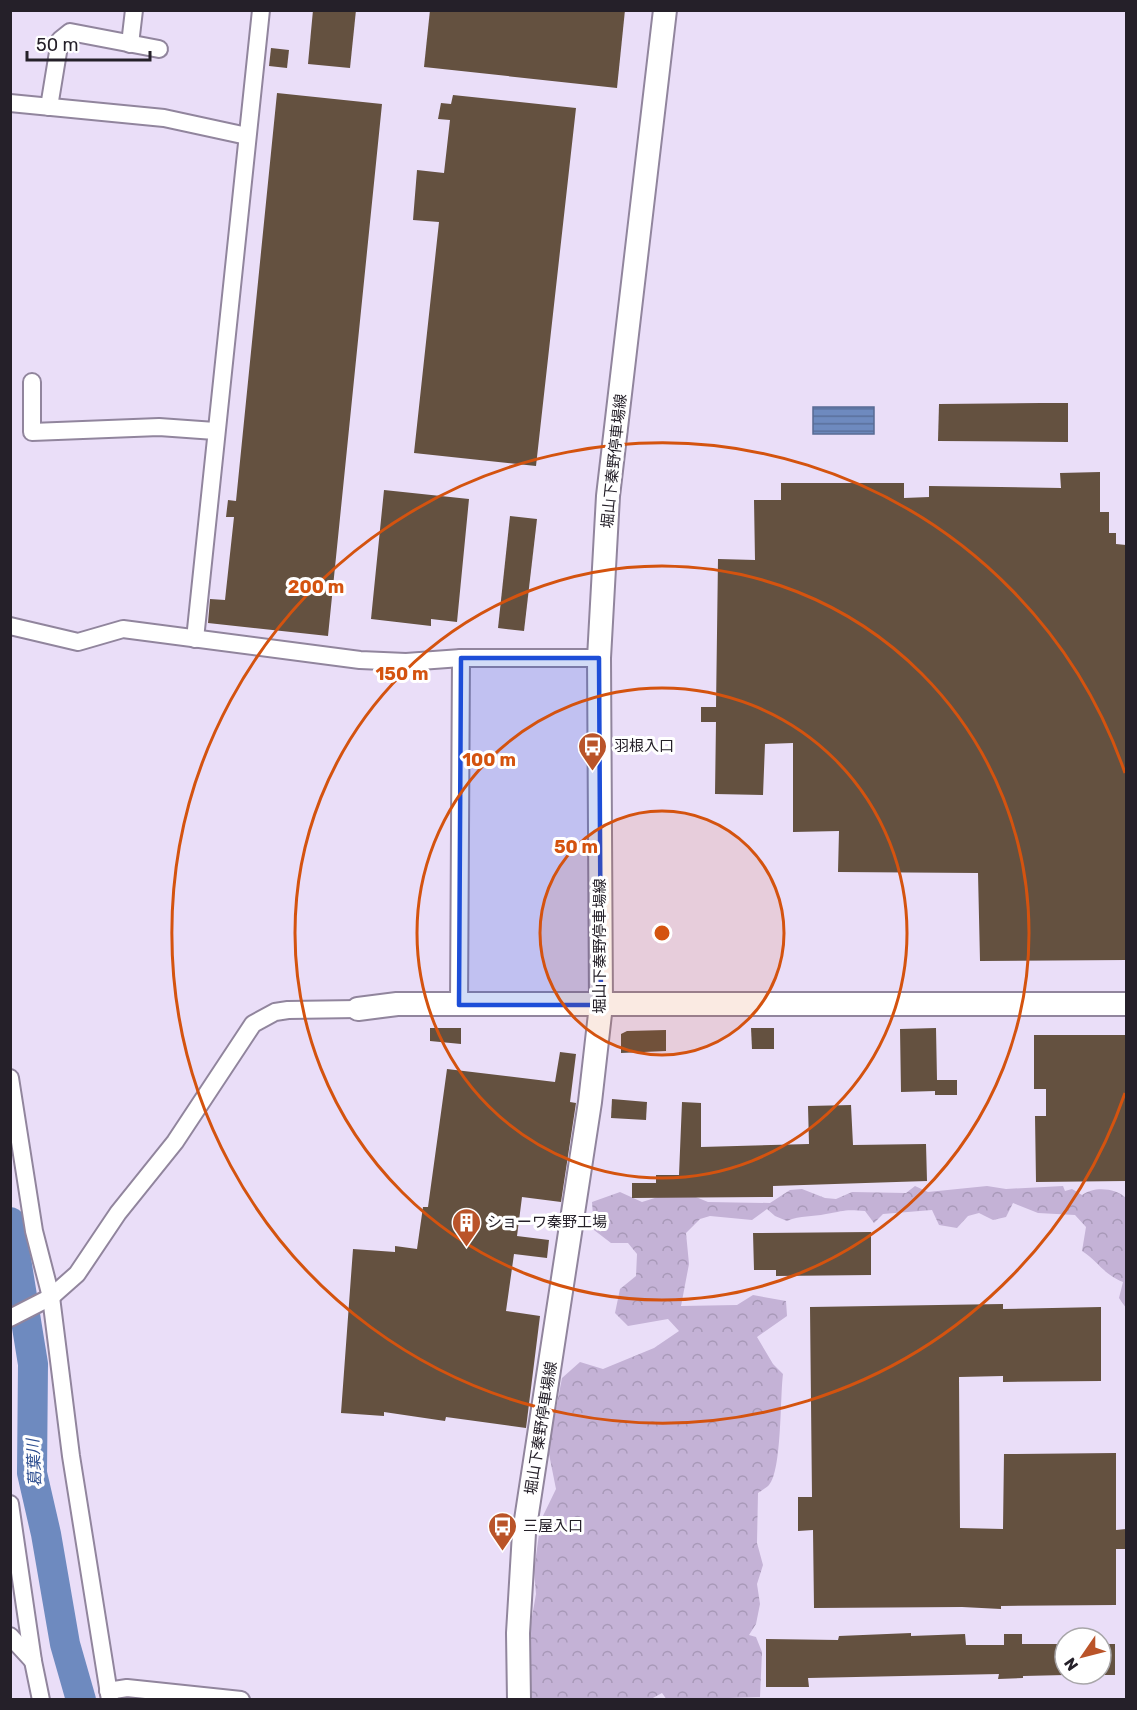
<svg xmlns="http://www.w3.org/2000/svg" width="1137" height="1710" font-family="Rubik,'Noto Sans JP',sans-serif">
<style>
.forest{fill:url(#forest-crowns)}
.water{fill:url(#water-rules);stroke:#586a92;stroke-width:1.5}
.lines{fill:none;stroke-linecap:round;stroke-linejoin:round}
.river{stroke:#6e8abf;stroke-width:30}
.building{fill:#645140}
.street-casing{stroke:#91859d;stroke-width:20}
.secondary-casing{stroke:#91859d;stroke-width:26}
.street{stroke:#fff;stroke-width:16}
.secondary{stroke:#fff;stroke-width:22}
.marked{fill:#1d4ed8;fill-opacity:0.2;stroke:#1d4ed8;stroke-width:4.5;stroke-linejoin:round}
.ring{fill:none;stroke:#d4530f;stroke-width:3}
.labels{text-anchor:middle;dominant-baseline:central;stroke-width:6;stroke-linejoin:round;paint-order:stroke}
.street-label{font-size:15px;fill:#252029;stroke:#fff}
.poi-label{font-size:15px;fill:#252029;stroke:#fff;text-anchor:start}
.water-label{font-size:16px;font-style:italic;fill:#2d4e90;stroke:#fff}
.centre{fill:#d4530f;stroke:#fff;stroke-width:3}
.ring-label{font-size:18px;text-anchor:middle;font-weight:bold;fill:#d4530f;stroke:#fff;stroke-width:6;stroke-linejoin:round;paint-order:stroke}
</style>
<defs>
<pattern id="forest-crowns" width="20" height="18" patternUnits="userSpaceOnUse" patternTransform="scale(1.5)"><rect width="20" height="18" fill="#c4b2d6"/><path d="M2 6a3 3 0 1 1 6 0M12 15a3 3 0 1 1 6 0" fill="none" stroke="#a899b8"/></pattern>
<pattern id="water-rules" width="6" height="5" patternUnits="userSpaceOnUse" patternTransform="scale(1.5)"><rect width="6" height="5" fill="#6e8abf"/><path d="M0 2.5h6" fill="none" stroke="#5a709b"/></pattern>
</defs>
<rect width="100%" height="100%" fill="#eadef8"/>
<path class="forest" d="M915 1186 928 1192 987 1186 1006 1189 1063 1186 1065 1191 1072 1189 1082 1195C1094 1186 1116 1188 1126 1198V1308L1119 1298 1123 1282C1103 1274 1100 1263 1082 1251L1086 1227 1075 1215 1038 1213 1013 1203 1006 1217 993 1220 979 1213 968 1216 957 1228 939 1225 932 1210 883 1214 874 1223 865 1211C844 1209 844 1211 826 1214 812 1217 801 1215 787 1221L775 1216 767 1209 752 1220 710 1216 700 1219 686 1233 689 1264 681 1306 737 1305 753 1295 786 1301 787 1316 757 1337 773 1364 783 1374C780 1397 782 1471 769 1485 766 1488 761 1491 758 1493L757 1543 763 1565 757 1584 760 1604 756 1624 749 1635 756 1637 762 1652 760 1697 667 1700 662 1693 651 1699H532L526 1685 529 1634 536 1594 534 1570 541 1520 556 1489 548 1449 562 1378 580 1362 603 1369 654 1348 679 1331 668 1319 628 1326 615 1313 620 1289 636 1276 637 1254 628 1243H611L594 1230 592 1202 620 1192 642 1202 661 1196 691 1195 708 1202 770 1203 790 1190 802 1189 825 1198 836 1199 852 1192 906 1193Z"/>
<rect class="water" x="813" y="407" width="61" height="27"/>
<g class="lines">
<polyline class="river" points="10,1222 33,1364 32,1473 46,1534 65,1644 81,1700"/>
</g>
<g class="building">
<polygon points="313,10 356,10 350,68 308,64"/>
<polygon points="430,10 625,10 617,88 424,67"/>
<polygon points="271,48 289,50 287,68 269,66"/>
<polygon points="277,93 382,104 328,636 208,623 210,599 225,600 234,517 226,517 228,500 236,501"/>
<polygon points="453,95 576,108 536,466 414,453 439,222 413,220 417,170 444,173 450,120 438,119 441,103 451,104"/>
<polygon points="1041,403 1068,403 1068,442 938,441 939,404"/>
<polygon points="1100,472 1100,512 1109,512 1109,533 1116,533 1116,544 1126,545 1126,960 980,961 978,873 838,872 839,831 793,832 793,743 765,744 763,795 715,794 716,722 701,722 701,707 716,707 718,559 755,560 754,500 781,500 781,483 904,483 904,498 929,497 929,486 1061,488 1060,473"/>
<polygon points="384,490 469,499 457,622 431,619 431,626 371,619"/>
<polygon points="510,516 537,519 524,631 498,628"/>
<polygon points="430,1028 461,1028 461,1044 430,1041"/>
<polygon points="751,1028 774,1028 774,1049 752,1049"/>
<polygon points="936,1028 937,1080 957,1080 957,1095 935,1095 935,1091 901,1092 900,1029"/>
<polygon points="666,1030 666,1051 621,1053 621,1034 627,1031"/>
<polygon points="1034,1035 1126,1035 1126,1181 1036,1182 1035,1116 1046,1116 1046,1089 1034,1089"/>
<polygon points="560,1052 576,1054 570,1102 576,1103 561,1202 522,1197 517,1236 549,1240 547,1258 514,1254 506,1311 540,1316 526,1428 446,1417 445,1421 384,1412 384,1416 341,1413 353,1249 395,1252 395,1246 417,1249 423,1207 428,1207 447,1069 555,1082"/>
<polygon points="612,1099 647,1102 646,1120 611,1118"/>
<polygon points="682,1102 701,1103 701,1147 809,1144 808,1106 851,1105 853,1145 926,1144 927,1181 773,1186 773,1197 632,1198 632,1183 656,1183 656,1175 679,1175"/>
<polygon points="871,1232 871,1275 776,1276 776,1270 754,1270 753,1233"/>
<polygon points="1003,1304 1003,1309 1101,1307 1101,1381 1003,1382 1003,1376 959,1377 960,1528 1003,1529 1004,1454 1116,1453 1116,1530 1126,1529 1126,1549 1116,1549 1116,1605 1001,1606 1001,1609 962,1607 814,1608 813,1530 798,1531 798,1497 812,1497 810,1307"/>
<polygon points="911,1633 911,1636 965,1634 966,1645 1004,1645 1004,1634 1022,1634 1022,1644 1065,1644 1065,1675 1023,1676 1023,1678 998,1679 999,1674 808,1678 809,1687 766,1687 766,1639 838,1640 839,1636"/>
<rect x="1101" y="1644" width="14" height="31"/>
</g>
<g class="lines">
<defs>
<g id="street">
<polyline points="130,44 134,10"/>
<polyline points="10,103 164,118 247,136"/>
<polyline points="49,107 60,40 70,32 159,49"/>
<polyline points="32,382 32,432 159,427 215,431"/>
<polyline points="10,626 78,642 123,629 360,660 406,662 461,658 599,658"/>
<polyline points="195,639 261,10"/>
<polyline points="459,1005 461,658"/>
<polyline points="10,1078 34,1231 51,1297 71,1456 110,1700"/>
<polyline points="10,1318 51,1297 77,1274 118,1213 175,1142 253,1024 275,1012 288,1010 358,1009"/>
<polyline points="10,1504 33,1661 41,1700"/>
<polyline points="10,1636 33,1661"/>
<polyline points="108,1691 127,1688 241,1700"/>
</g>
<g id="secondary">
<polyline points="358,1009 397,1004 1126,1004"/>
<polyline points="519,1700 518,1633 524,1533 590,1102 601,1005 599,658 608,496 665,10"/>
</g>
</defs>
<use href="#street" class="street-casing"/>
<use href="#secondary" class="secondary-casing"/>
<use href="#street" class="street"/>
<use href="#secondary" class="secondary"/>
</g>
<path class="marked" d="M461 658H599L601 1005H459Z"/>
<circle cx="662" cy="933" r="122" fill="#d4530f" fill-opacity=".12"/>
<g class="ring">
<circle cx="662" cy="933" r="122"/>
<circle cx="662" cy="933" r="245"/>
<circle cx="662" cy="933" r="367"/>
<path d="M1125 1093A490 490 0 1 1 1125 773"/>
</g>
<defs>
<symbol id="bus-pin" viewBox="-11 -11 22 30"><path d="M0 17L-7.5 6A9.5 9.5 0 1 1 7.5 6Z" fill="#ba5429" stroke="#fff"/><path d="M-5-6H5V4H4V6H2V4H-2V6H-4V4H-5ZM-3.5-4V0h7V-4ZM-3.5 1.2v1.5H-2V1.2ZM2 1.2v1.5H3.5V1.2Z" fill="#fff"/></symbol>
<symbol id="building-pin" viewBox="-11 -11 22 30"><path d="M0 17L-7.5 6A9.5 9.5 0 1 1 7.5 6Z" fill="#ba5429" stroke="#fff"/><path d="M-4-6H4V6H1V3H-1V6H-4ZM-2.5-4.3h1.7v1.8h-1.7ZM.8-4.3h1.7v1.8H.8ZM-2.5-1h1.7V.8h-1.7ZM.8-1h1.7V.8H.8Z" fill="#fff"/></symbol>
</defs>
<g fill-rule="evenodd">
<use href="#bus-pin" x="576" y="730" width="33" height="45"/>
<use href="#building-pin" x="450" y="1206" width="33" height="45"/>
<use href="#bus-pin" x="486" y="1510" width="33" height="45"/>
</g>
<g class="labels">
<g class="street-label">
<text transform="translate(614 461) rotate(-84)">堀山下秦野停車場線</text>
<text transform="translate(600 946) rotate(-90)">堀山下秦野停車場線</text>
<text transform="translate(541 1428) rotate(-81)">堀山下秦野停車場線</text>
</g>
<g class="poi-label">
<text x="614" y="746">羽根入口</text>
<text x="487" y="1222">ショーワ秦野工場</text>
<text x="523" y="1526">三屋入口</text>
</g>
<g class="water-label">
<text transform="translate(34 1463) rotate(-93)">葛葉川</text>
</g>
</g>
<circle cx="662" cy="933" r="9" class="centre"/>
<g class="ring-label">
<text x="316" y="593">200 m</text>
<text x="402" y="680">150 m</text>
<text x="489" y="766">100 m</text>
<text x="576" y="853">50 m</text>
</g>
<rect width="1137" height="1710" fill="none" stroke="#252029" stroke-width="24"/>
<g transform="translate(1083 1656) rotate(235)"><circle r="28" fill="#ffffff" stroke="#a8a6a9" stroke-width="1.5"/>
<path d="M0-4.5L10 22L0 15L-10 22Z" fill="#ba5429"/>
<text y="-9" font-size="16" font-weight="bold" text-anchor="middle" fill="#252029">N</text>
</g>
<path d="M27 51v9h123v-9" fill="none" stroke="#252029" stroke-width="3"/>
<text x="36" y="51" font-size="18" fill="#252029" stroke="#ffffff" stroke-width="4.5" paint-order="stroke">50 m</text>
</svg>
